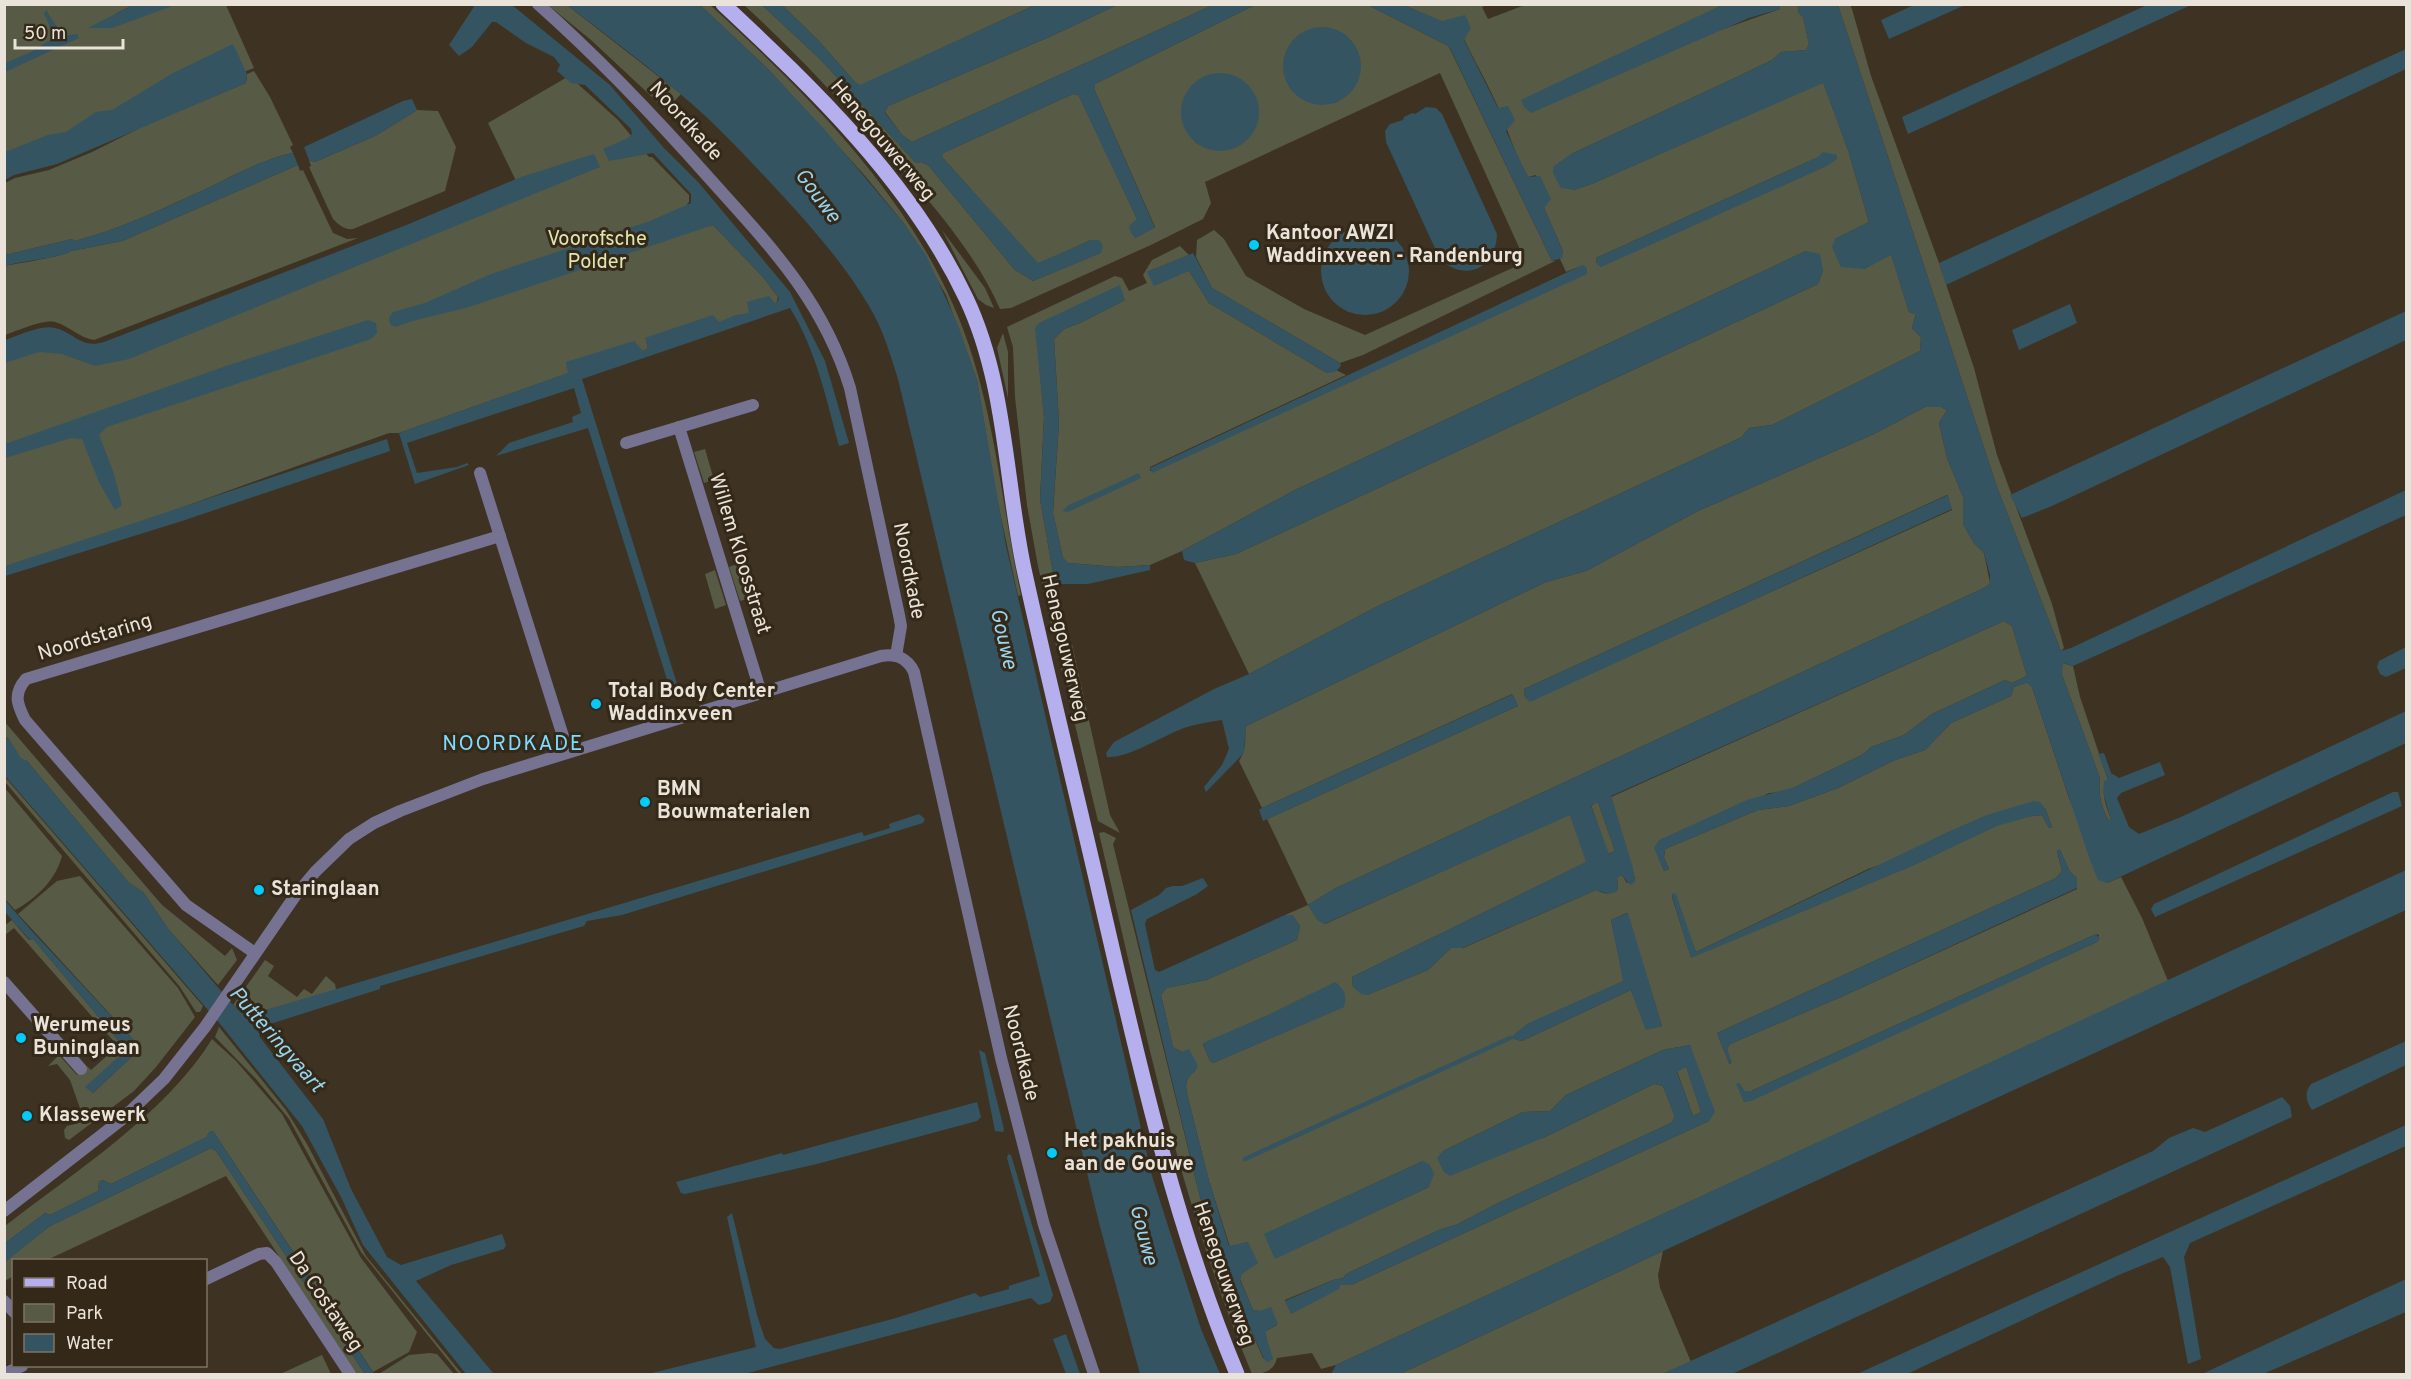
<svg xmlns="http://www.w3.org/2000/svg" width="2411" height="1379" font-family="Overpass,sans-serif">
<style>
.green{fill:#575a45;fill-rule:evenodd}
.water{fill:#345461;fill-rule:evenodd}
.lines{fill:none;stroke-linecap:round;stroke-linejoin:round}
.stream{stroke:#345461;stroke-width:4.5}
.minor{stroke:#757391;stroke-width:12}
.tertiary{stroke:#757391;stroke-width:12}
.primary{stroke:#b5afed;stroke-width:15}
.poi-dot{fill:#02cbf9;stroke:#342919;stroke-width:2}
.labels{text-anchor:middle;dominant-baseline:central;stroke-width:6;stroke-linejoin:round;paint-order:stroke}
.street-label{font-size:20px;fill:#eae3d9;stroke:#342919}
.poi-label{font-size:20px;font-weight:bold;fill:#eae3d9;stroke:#342919;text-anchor:start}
.park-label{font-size:20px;fill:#e1e6ae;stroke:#342919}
.water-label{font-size:21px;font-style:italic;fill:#96d4ef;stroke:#342919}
.neighbourhood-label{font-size:21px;letter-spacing:1.5px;fill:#7edcfc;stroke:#342919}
</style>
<rect width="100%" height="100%" fill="#3e3323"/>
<g class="green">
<path d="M1799 4 1798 12 1803 17 1809 44 1806 50 1781 52 1772 60 1739 76 1571 154 1574 190 1594 183 1823 82 1848 150 1869 222 1835 239 1864 269 1891 254 1909 312 1916 314 1912 328 1921 337 1920 351 1772 425 1749 428 1742 437 1376 607 1249 674 1195 563 1236 554 1818 284 1823 270 1806 251 1293 491 1182 551 1150 565 1118 567 1068 563 1063 558 1053 513 1059 422 1054 339 1064 329 1080 323 1125 300 1036 328 1044 418 1040 499 1055 584 1052 585 1067 637C1059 649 1067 660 1062 672L1038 566 1027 505 1015 397 1013 347 1007 327 1115 276 1122 278 1129 291 1147 283 1143 275 1152 260 1180 246 1189 255 1147 272 1189 271 1209 303 1327 373 1336 370 1346 375 1150 467V471L1583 265 1566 272 1560 259 1563 251 1544 208 1536 175 1528 177C1515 155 1508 130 1498 107 1488 84 1475 62 1464 39L1467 33 1404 5H1488L1482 7 1488 19 1525 5H1724L1522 100 1780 9V5ZM1818 157 1597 264 1596 258Z"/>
<polygon points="5,5 133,5 115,14 142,5 226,5 254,68 5,168"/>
<polygon points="548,5 567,5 681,94 666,110 591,40"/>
<path d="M700 5H710C818 103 930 216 973 358 997 435 1004 517 1021 595L1018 596 996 494 977 380 946 295 905 225 866 177 769 70Z"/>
<path d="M744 5H762L820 59 916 163 921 162 928 165 1015 270 1033 281 1100 253 1091 240 1038 264 943 158V153L1073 94 1079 95 1137 219 1135 238 1155 227 1095 91V84L1255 5H1368L1448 46 1451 51 1552 261H1555L1363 355 1340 363 1212 288 1196 257 1197 240 1214 230 1224 239 1246 276 1304 309 1365 335 1519 265 1522 254 1440 73 1205 182 1211 203 1203 219 1153 244 1011 308 1000 309C974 249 922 192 878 143 835 95 792 49 744 5ZM1311 29 1349 39C1367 61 1360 90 1335 103L1299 35ZM1258 109C1257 142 1223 161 1195 142Z"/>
<polygon points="782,5 1035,5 860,86 855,82 817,39"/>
<polygon points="1117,5 1213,5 912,142 902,135 885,112 888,106 1056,34"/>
<polygon points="1838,5 1850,5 1852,9 1871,76 1939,263 1974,368 1997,455 2052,604 2064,648 2061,651 1997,487"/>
<path d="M254 71 270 97 293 145 290 147 293 153C263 159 235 175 208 188 164 208 121 229 75 241L72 239 5 255V183L15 178 49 170 92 152 150 123 246 83 247 74Z"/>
<polygon points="569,76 618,120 649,157 652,157 689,195 689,202 687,204 707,227 713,225 763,277 778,297 776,305 719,323 646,341 648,348 643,351 568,369 569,373 399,433 389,433 5,571 5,355 39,344 106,354 519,187 488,123"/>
<path d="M417 110 438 111 456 147 445 191 353 229C344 230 339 225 333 219L309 167 311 166 309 160 315 162 377 135Z"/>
<path d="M298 165 300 171 303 170 333 233 347 239 358 238 94 340C80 338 69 326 55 322 43 319 17 331 5 335L4 266C19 263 62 257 71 251L122 241Z"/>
<polygon points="942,230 985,288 994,308 986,305 978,299"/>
<polygon points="1003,333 1008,352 1008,398 997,348"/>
<path d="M1925 407H1941L1947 410 1939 423 1947 458 1963 497V524L1974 543 1984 553 1990 583 1986 587 1336 888 1308 905 1325 924 1570 814 1587 862 1352 977 1353 987 1367 995 1428 970 1451 948H1463L1596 890C1605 894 1609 895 1618 890L1617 877 1622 875 1627 883 1635 879 1611 797 2004 621 2012 626 2027 676 2012 683 2005 680 1932 714 1904 735 1871 747 1862 755 1795 787 1783 792 1769 793 1655 848 1664 871 1669 869 1664 858 1665 849 1758 810 1789 806 1838 788 1895 760 1925 750 1951 723 2011 696 2014 687 2027 682 2032 687 2069 798 2107 883 2121 877 2142 918 2168 981 1336 1365 1321 1369 1312 1353 1277 1358C1274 1371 1264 1374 1252 1374 1179 1201 1142 1016 1099 833L1104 832 1116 838 1113 844 1200 1197 1221 1262 1263 1358 1269 1362C1273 1348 1265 1344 1266 1331L1277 1325 1260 1311 1253 1310 1240 1279 1248 1242 1230 1247 1209 1181 1187 1094C1185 1082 1186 1078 1195 1071L1182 1052 1173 1047 1161 995 1166 988 1206 980 1297 940 1300 926 1292 915H1285L1308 905 1267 819 1518 706 1512 694 1262 808 1239 761C1248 748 1244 739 1246 726L1546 582 1586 571 1698 511 1874 434ZM1947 495 1952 510 1530 701 1525 697 1524 689ZM2045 808 2052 827 2049 828 2042 815C1996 818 1952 849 1911 866 1838 897 1764 927 1691 957L1672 897 1673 893 1696 952 1868 869ZM2060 850 2070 872 2077 878V889L1841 997 1730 1044 1727 1049 1731 1064 1729 1063 1717 1033 2056 878 2062 871 2057 851ZM1627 913 1662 1026 1646 1029 1631 990 1522 1041 1511 1038 1528 1024 1624 981 1611 920ZM2096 934 2099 935 2097 942 1744 1102 1739 1083 1744 1091H1751ZM1343 1007 1213 1063 1210 1061 1203 1044 1266 1016ZM1690 1045 1709 1121 1351 1285H1340L1291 1313 1285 1300 1333 1280 1343 1278 1346 1274 1439 1230 1458 1224 1496 1204 1671 1123 1675 1117 1663 1086 1654 1084 1543 1138 1443 1151 1523 1112 1550 1111 1566 1095 1663 1050ZM1423 1161 1429 1187 1275 1258 1265 1234Z"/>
<polygon points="705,449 714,480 704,483 694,452"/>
<polygon points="740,563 751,598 740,601 729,567"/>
<polygon points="715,570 726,605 715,609 705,574"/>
<polygon points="1072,644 1110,815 1120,833 1098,821 1067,691 1072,674 1068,650"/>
<path d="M2062 663 2073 666 2080 697 2108 780C2099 793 2107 806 2111 820L2109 821C2101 806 2098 794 2100 778L2062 675Z"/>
<polygon points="4,721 162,905 225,956 232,948 237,960 218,985 169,930 143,892 129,883 27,761 21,759 8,738 5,737"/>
<polygon points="4,776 203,1006 200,1012 196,1012 180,987 5,782"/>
<path d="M4 787 62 856C56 879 37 898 15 910L5 899Z"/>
<polygon points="1598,802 1615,851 1608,854 1591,805"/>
<polygon points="80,876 178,988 195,1017 156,1067 134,1091 69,1140 65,1138 64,1130 67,1126 75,1124 72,1115 81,1111 70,1080 57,1064 48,1066 59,1055 77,1075 87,1066 91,1070 118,1046 14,928 5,935 4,926 12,920 29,940 34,940 123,1046 124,1052 86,1087 93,1093 141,1048 18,914 57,881"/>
<polygon points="265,960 274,966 268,976 297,997 304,989 312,994 326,976 335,984 336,990 256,1013 246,1012 233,1005"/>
<polygon points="219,1027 286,1110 307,1144 366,1256 462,1374 459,1374 361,1252 289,1119 256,1079 215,1037"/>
<path d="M212 1039 236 1061 282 1114 361 1258 417 1332 409 1352 373 1372 213 1131 209 1132 207 1137 111 1184 102 1180 99 1182 98 1191 50 1215 45 1213 5 1243V1226C73 1173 166 1114 212 1039Z"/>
<polygon points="1686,1066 1701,1112 1693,1116 1677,1071"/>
<polygon points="211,1148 216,1151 365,1374 357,1374 226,1176 47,1260 14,1260 13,1276 5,1281 4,1262 50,1226"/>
<polygon points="1663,1251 1658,1275 1660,1288 1691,1362 1662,1374 1400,1374"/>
<polygon points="430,1353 437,1354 454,1374 379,1374 409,1355"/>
<polygon points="322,1355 331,1374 280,1374"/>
</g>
<g class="water">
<polygon points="1724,4 1780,5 1780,9 1749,18 1531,113 1524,107 1521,100"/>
<polygon points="133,5 175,5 112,28 88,28"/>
<path d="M475 5H512L610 85 664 148 699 183 790 292 825 361 849 443 839 446C826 398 816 350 790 308L582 379 678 687 670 689 588 428 496 456 509 443 573 422 572 417 581 413 574 388 407 443 417 473 457 467 467 463 469 465 415 484 399 433 568 373 566 362 634 341 643 351 648 348 645 338 713 315 719 322 736 315 749 313 747 302 769 296 776 304 779 298 763 277 713 225 469 307C444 314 419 318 395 327L390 324 389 318 393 312 425 303 491 274 650 221 691 203V194L653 153 609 161 603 149 628 138 632 134 631 129 585 85 571 83 557 71 560 65 554 57 526 43 496 22H492L472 47 459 56 449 45Z"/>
<path d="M567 5H700L769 70 825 130 905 225 926 255 958 325 977 380 1006 546 1152 1176 1201 1329 1220 1374H1140L1099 1223 898 379C890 354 883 329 869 306 845 265 814 230 782 195 753 164 724 132 692 104 652 69 609 37 567 5Z"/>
<polygon points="762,5 782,5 817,39 855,82 860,85 1035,5 1117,5 1056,34 888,106 885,113 902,135 912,142 1213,5 1255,5 1095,84 1095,91 1155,228 1135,238 1131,233 1129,226 1137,219 1078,95 1073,94 943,153 943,158 1038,263 1091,240 1099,240 1103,245 1101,253 1033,281 1015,270 928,165 921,162 916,163 820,59"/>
<polygon points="1368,5 1404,5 1442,21 1465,15 1471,28 1464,40 1498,108 1508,106 1515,120 1506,131 1528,177 1540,176 1551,199 1544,208 1563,251 1562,258 1552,261 1451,50 1448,46"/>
<path d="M1799 5H1838L1997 487 2061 651 2071 648 2406 490V515L2073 666 2063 663 2062 675 2100 778C2098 794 2101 806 2109 821L2111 820 2103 792 2104 781 2108 779 2098 754 2104 753 2111 773 2119 778 2160 762 2165 775 2121 793 2117 798 2129 827 2139 834 2181 817 2406 711V743L2107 883 2098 880 2089 857 2032 687 2027 683 2014 687 2011 696 1951 723 1925 750 1895 760 1838 788 1789 806 1758 810 1665 849 1664 858 1669 869 1664 871 1654 848 1659 840 1747 800 1795 787 1862 755 1871 747 1904 735 1932 714 2005 680 2012 683 2027 676 2012 626 2004 621 1611 796 1633 868 1635 882 1630 885 1622 875 1617 877 1618 891C1609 895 1605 893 1596 890L1462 948H1451L1428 970 1367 995 1361 994 1353 987 1352 977 1586 862 1570 815 1324 924 1317 920 1308 905 1336 888 1986 587 1990 583V575L1984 553 1974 543 1963 524V497L1947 458 1939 423 1947 410 1941 407H1925L1874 434 1698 511 1586 571 1546 582 1246 726 1244 753 1206 792 1204 787 1222 765 1229 749 1222 720C1209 722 1196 724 1184 728 1164 735 1127 759 1107 757L1106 753 1114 742 1214 689 1249 674 1376 607 1742 437 1749 428 1772 425 1920 351 1921 337 1912 328 1916 315 1909 312 1891 255 1864 269 1841 267 1832 247 1835 239 1869 222 1848 150 1823 83 1594 183 1574 190 1561 188 1553 173V167L1571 154 1739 76 1772 60 1781 52 1806 50 1809 44 1803 17 1798 12ZM1598 802 1615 851 1609 854 1591 806Z"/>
<polygon points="1914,5 1914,4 1965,5 1889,39 1881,20"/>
<polygon points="2147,5 2191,5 1908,134 1902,117"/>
<polygon points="46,10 63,36 77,34 79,38 5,72 5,63 31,52 52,39 51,28 44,14"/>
<circle cx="1322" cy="66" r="39"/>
<polygon points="233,44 247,74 246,83 57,164 14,175 5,180 5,152 48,135 66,132 96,112 112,110 173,73"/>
<polygon points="2406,49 2406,69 1946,285 1939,263"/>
<circle cx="1220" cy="112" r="39"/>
<polygon points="412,99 417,110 377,135 315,162 309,160 304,147 403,101"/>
<path d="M1426 107 1436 108 1442 114 1497 234C1496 268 1466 283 1440 259L1386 142 1385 131 1390 124 1403 120 1404 117 1412 113 1415 114Z"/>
<polygon points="1823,152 1837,155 1837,159 1827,166 1601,267 1597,264 1596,258 1818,157"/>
<path d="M293 153 298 165 122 241 71 251C61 258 20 261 5 266V255L72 239 75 241C123 228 167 207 212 186 238 174 265 158 293 153Z"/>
<path d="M594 154 600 167 129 359 95 366 62 354 39 352 5 363V340C18 336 41 324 55 328 75 333 81 349 104 342L404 226 521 177Z"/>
<circle cx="1365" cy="271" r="44"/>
<polygon points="1806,251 1820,254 1823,270 1818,284 1236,554 1195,563 1184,560 1182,551 1293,491"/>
<polygon points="1193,253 1212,288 1340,363 1341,366 1335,372 1327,373 1209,303 1189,271 1154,286 1147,272"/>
<polygon points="1583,265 1587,268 1587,274 1152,473 1150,468"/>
<polygon points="1120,285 1125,300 1080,323 1064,329 1054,339 1059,422 1053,512 1063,558 1068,563 1118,567 1150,565 1150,570 1088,584 1055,584 1040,499 1044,418 1035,328 1039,323"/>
<polygon points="2070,304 2077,323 2019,350 2012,330"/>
<polygon points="2406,311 2406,340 2052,506 2022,518 2010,495"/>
<polygon points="368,320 376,323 377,333 371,339 107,427 99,435 113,471 122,505 115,510 113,507 99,482 82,439 71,438 5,458 5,444 226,366"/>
<polygon points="387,439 390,451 179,522 5,576 5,566"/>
<polygon points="1139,473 1141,478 1068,512 1062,511 1069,505"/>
<polygon points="1948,495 1952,509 1530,702 1525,697 1524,689"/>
<polygon points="2406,647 2406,668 2386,677 2380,674 2377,667 2379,661"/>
<polygon points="1513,694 1518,706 1263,821 1259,810 1262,808"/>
<polygon points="4,737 8,738 21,758 27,761 129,883 143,892 169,930 233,1005 246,1012 256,1013 862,832 864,836 890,828 889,824 919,814 925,819 923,823 622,915 587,921 584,926 380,986 380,989 264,1026 259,1036 323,1119 351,1189 387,1257 401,1265 502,1234 506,1245 504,1249 451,1265 416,1281 494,1374 466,1374 363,1245 341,1197 302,1126 221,1025 5,776"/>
<polygon points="2393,792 2398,792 2402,806 2155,917 2151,909 2154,904"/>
<polygon points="2034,801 2040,802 2045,808 2052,827 2049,828 2042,815 2032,816 1997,826 1912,866 1691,958 1672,896 1673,893 1676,894 1696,952 1950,831 1987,815"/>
<polygon points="2060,849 2070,872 2077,878 2077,888 1841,997 1730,1044 1727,1049 1732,1062 1729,1063 1717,1033 2056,878 2062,871 2057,850"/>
<polygon points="2406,870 2406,910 1663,1251 1400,1374 1331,1374 1336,1365"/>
<path d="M1203 878 1208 886 1197 894 1147 919 1145 924 1155 970 1159 972 1285 915H1292L1300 926 1297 940 1206 980 1167 988 1161 995 1173 1047 1182 1052 1189 1049 1198 1066C1191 1080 1183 1074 1187 1094L1209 1181 1229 1246 1248 1242 1258 1263 1242 1274 1240 1280 1253 1310 1260 1311 1271 1307 1278 1324 1266 1331V1337L1273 1359 1268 1362 1264 1359 1221 1262 1200 1197 1131 910 1159 895 1166 888 1173 886H1182Z"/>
<polygon points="4,899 31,930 141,1048 93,1093 85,1087 124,1052 123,1046 34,940 30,940 5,912"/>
<polygon points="1628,913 1662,1026 1646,1030 1631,990 1522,1041 1510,1038 1527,1024 1623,981 1611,920"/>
<polygon points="2096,934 2100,939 2097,942 1751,1101 1744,1102 1736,1084 1739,1083 1744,1091 1751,1091"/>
<path d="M1335 982C1345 990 1347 995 1344 1007L1213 1063 1210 1061 1203 1043 1266 1016Z"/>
<path d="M2406 1041V1065L2312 1110C2306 1101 2304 1093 2311 1084Z"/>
<path d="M1690 1045 1715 1112 1709 1121 1351 1285H1340L1339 1289 1291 1314 1285 1301 1333 1280 1343 1278 1346 1274 1439 1230 1458 1224 1496 1204 1671 1123 1675 1117 1663 1086 1654 1084 1543 1138 1450 1176 1444 1172 1437 1158 1443 1151 1523 1112 1550 1111 1566 1095 1663 1050ZM1686 1067 1701 1112 1693 1116 1677 1072Z"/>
<polygon points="979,1050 985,1053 1004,1129 1003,1132 995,1131"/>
<polygon points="2282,1097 2290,1106 2292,1117 1732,1374 1662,1374 2153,1151 2169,1138 2193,1128 2205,1132"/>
<polygon points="977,1102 981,1117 977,1121 817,1164 685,1194 681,1193 676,1182 782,1153 783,1155"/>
<polygon points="2406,1125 2406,1146 2190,1243 2184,1257 2201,1359 2188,1364 2170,1267 2163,1257 2121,1274 1907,1374 1857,1374"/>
<polygon points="213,1131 374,1374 365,1374 216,1151 211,1148 50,1226 5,1262 5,1243 45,1213 50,1215 98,1191 99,1182 102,1180 111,1184 206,1137 209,1132"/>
<polygon points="1008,1154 1011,1155 1053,1295 1050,1302 1039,1305 1031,1298 744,1374 648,1374 756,1347 727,1217 732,1213 757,1315 765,1339 774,1348 780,1349 896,1318 975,1293 980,1297 1009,1289 1009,1286 1040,1276 1007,1158"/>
<polygon points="1423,1161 1430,1165 1434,1174 1429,1187 1275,1259 1264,1234"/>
<polygon points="2406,1279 2406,1312 2263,1374 2202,1374"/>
<polygon points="1066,1334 1080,1374 1066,1374 1053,1339"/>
</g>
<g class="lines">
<polyline class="stream" points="1245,1159 1510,1038"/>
<g class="minor">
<polyline points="679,427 761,693"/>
<polyline points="626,443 753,405"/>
<polyline points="480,473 568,752"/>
<path d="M255 953 186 905 25 720C17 704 13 694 26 679L500 536"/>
<polyline points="4,982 81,1069"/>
<polyline points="206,1279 259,1254 267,1253 276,1262 350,1374"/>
<polyline points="4,1301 14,1312"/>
<polyline points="4,1374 22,1366"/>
</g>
<g class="tertiary">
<path d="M538 4C600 59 656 118 710 179 770 246 823 300 850 388L899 615 901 626 896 656"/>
<path d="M4 1211 121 1120 164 1079 205 1027 295 896 315 872 349 839 374 823 400 811 483 779 881 656C896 653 908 659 914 672L1001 1058 1044 1225 1094 1374"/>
</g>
<path class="primary" d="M723 4C815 90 911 182 966 298 1006 382 1005 479 1024 569 1049 684 1078 798 1104 913 1140 1069 1175 1225 1237 1374"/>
</g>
<g class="poi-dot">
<circle cx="1254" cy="245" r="6"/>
<circle cx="596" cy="704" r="6"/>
<circle cx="645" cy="802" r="6"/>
<circle cx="259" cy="890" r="6"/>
<circle cx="21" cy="1038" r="6"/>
<circle cx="27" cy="1116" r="6"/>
<circle cx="1052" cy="1153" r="6"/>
</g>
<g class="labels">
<g class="street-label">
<text transform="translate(685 122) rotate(48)">Noordkade</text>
<text transform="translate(882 141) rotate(50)">Henegouwerweg</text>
<text transform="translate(739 554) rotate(73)">Willem Kloosstraat</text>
<text transform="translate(908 571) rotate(79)">Noordkade</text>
<text transform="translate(95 638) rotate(-17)">Noordstaring</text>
<text transform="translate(1064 648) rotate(77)">Henegouwerweg</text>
<text transform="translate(1020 1053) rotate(76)">Noordkade</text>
<text transform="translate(1223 1274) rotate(71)">Henegouwerweg</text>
<text transform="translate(325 1302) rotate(56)">Da Costaweg</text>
</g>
<g class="poi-label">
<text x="1266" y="234">Kantoor AWZI<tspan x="1266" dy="23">Waddinxveen - Randenburg</tspan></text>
<text x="608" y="692">Total Body Center<tspan x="608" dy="23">Waddinxveen</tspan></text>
<text x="657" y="790">BMN<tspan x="657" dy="23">Bouwmaterialen</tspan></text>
<text x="271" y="890">Staringlaan</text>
<text x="33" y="1026">Werumeus<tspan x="33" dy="23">Buninglaan</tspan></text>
<text x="39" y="1116">Klassewerk</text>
<text x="1064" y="1142">Het pakhuis<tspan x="1064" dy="23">aan de Gouwe</tspan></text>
</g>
<g class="park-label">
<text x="597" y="240">Voorofsche<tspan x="597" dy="23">Polder</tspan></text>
</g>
<g class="water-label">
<text transform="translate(817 196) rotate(53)">Gouwe</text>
<text transform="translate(1003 639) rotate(77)">Gouwe</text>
<text transform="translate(276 1040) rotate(49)">Putteringvaart</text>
<text transform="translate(1143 1235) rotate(76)">Gouwe</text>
</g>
<g class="neighbourhood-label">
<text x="513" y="744">NOORDKADE</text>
</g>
</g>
<rect width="2411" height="1379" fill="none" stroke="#eae3d9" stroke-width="12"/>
<rect x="12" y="1259" width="195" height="108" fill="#342919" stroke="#7d7366" stroke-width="1.5"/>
<rect x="24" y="1278" width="30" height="9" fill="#b5afed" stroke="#7d7366" stroke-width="1.5"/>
<text x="66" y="1289" font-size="18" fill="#eae3d9">Road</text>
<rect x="24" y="1304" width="30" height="18" fill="#575a45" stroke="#7d7366" stroke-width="1.5"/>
<text x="66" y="1319" font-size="18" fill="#eae3d9">Park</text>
<rect x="24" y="1334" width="30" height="18" fill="#345461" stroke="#7d7366" stroke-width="1.5"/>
<text x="66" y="1349" font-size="18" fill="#eae3d9">Water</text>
<path d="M15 39v9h108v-9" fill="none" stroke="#eae3d9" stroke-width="3"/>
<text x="24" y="39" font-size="18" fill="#eae3d9" stroke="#342919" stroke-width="4.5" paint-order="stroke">50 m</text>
</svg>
